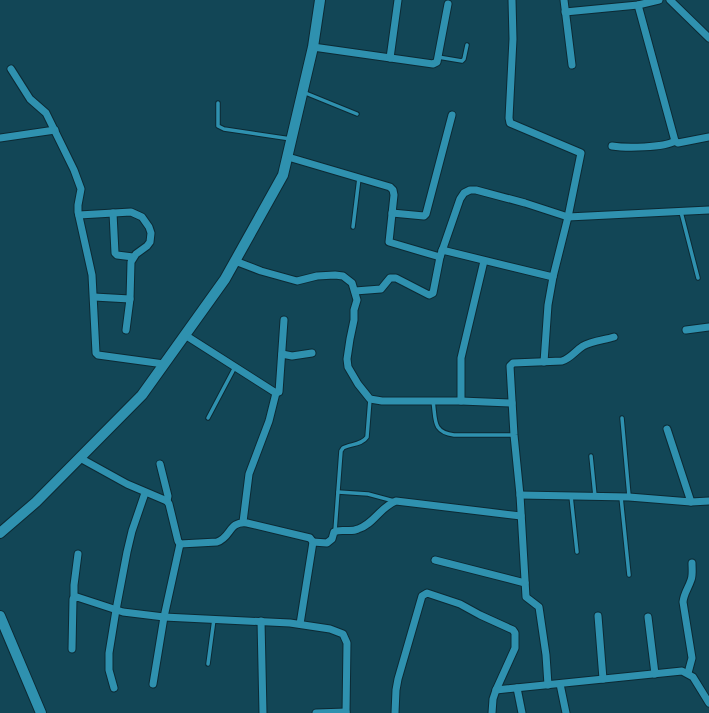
<svg xmlns="http://www.w3.org/2000/svg" width="709" height="713" font-family="Poppins,sans-serif">
<style>
.lines{fill:none;stroke-linecap:round;stroke-linejoin:round}
.lane-casing{stroke:#0c2a34;stroke-width:5.5}
.street-casing{stroke:#0c2a34;stroke-width:9}
.secondary-casing{stroke:#0c2a34;stroke-width:12}
.lane{stroke:#2f91af;stroke-width:3.5}
.street{stroke:#2f91af;stroke-width:7}
.secondary{stroke:#2f91af;stroke-width:10}
</style>
<rect width="100%" height="100%" fill="#124656"/>
<g class="lines">
<defs>
<g id="lane">
<polyline points="438,57 462,61 464,59 467,45"/>
<polyline points="303,92 357,114"/>
<polyline points="218,103 218,126 224,129 291,139"/>
<polyline points="681,212 698,278"/>
<polyline points="353,227 359,178"/>
<path d="M433 401C436 420 432 432 454 435H514"/>
<polyline points="208,418 235,367"/>
<polyline points="622,418 629,496"/>
<polyline points="591,456 595,496"/>
<polyline points="338,492 368,494 394,501"/>
<polyline points="571,496 577,552"/>
<polyline points="621,497 629,575"/>
<path d="M335 531 341 451 343 448C350 444 362 445 367 437L370 399"/>
<polyline points="208,664 214,619"/>
</g>
<g id="street">
<polyline points="512,0 513,39 509,118 510,123 581,153 568,217 553,277 548,305 544,362"/>
<polyline points="564,0 572,65"/>
<polyline points="670,0 709,38"/>
<polyline points="638,5 675,141 678,143 709,137"/>
<polyline points="565,12 638,5 659,0"/>
<polyline points="313,47 433,64 437,62 448,4"/>
<polyline points="390,58 398,0"/>
<polyline points="11,69 30,99 46,113 74,170 81,189 78,205 78,212 92,275 96,353 98,355 164,364"/>
<polyline points="0,138 55,130"/>
<path d="M612 146C625 148 664 148 675 141"/>
<polyline points="288,157 390,187 393,190 394,195 389,242 440,257"/>
<polyline points="113,213 115,253 117,255 133,257"/>
<polyline points="392,213 424,216 426,214 452,115"/>
<polyline points="79,215 131,212 142,217 149,227 151,233 150,242 147,246 136,254 131,262 130,299 126,330"/>
<polyline points="442,250 553,277"/>
<polyline points="235,261 261,271 297,281 317,276 335,275 343,276 352,283 357,300 354,310 354,320 350,339 347,359 348,367 358,384 370,399 382,401 461,401 512,403"/>
<polyline points="355,291 381,289 390,278 396,278 429,295 433,293 440,257 460,199 464,193 470,190 476,190 525,203 568,217 709,210"/>
<polyline points="94,297 130,299"/>
<polyline points="686,330 709,327"/>
<polyline points="185,335 276,393 279,392 284,320"/>
<polyline points="282,354 292,356 312,353"/>
<polyline points="461,401 461,358 484,261"/>
<polyline points="667,429 691,502"/>
<path d="M80 458 127 484 167 501 169 504 178 541 180 544 217 542C232 537 228 521 247 523L310 538 313 542 300 624"/>
<polyline points="160,464 168,496 167,501"/>
<polyline points="520,495 629,497 691,502 709,501"/>
<polyline points="243,522 249,474 269,421 276,393"/>
<path d="M313 542 327 543 332 539 334 532C341 528 350 533 358 529 374 524 380 507 396 501L521 516"/>
<polyline points="435,560 525,583"/>
<polyline points="74,597 74,585 78,554"/>
<polyline points="598,616 603,679"/>
<polyline points="648,617 655,674"/>
<polyline points="261,621 263,713"/>
<polyline points="72,649 73,599 77,597 123,612 164,617 290,623 330,629 343,634 347,643 346,713"/>
<path d="M688 673 692 658 683 602C684 593 688 589 691 580 693 575 692 569 692 563"/>
<polyline points="153,684 164,617 180,544"/>
<polyline points="560,684 566,713"/>
<path d="M548 685 546 655 539 607 526 597 520 495 514 435 510 366 513 363 562 361C571 358 575 351 583 346 592 341 604 340 614 337"/>
<polyline points="114,688 109,670 109,653 116,610 127,552 132,531 145,493"/>
<polyline points="517,688 522,713"/>
<polyline points="496,690 682,671 693,677 709,703"/>
<polyline points="316,713 346,712"/>
<polyline points="395,713 396,690 398,679 422,596 427,593 460,604 480,615 513,630 515,633 515,648 496,690 493,699 492,713"/>
</g>
<g id="secondary">
<polyline points="0,533 36,502 142,395 225,279 283,175 313,47 320,0"/>
<polyline points="0,616 41,713"/>
</g>
</defs>
<use href="#lane" class="lane-casing"/>
<use href="#street" class="street-casing"/>
<use href="#secondary" class="secondary-casing"/>
<use href="#lane" class="lane"/>
<use href="#street" class="street"/>
<use href="#secondary" class="secondary"/>
</g>
</svg>
